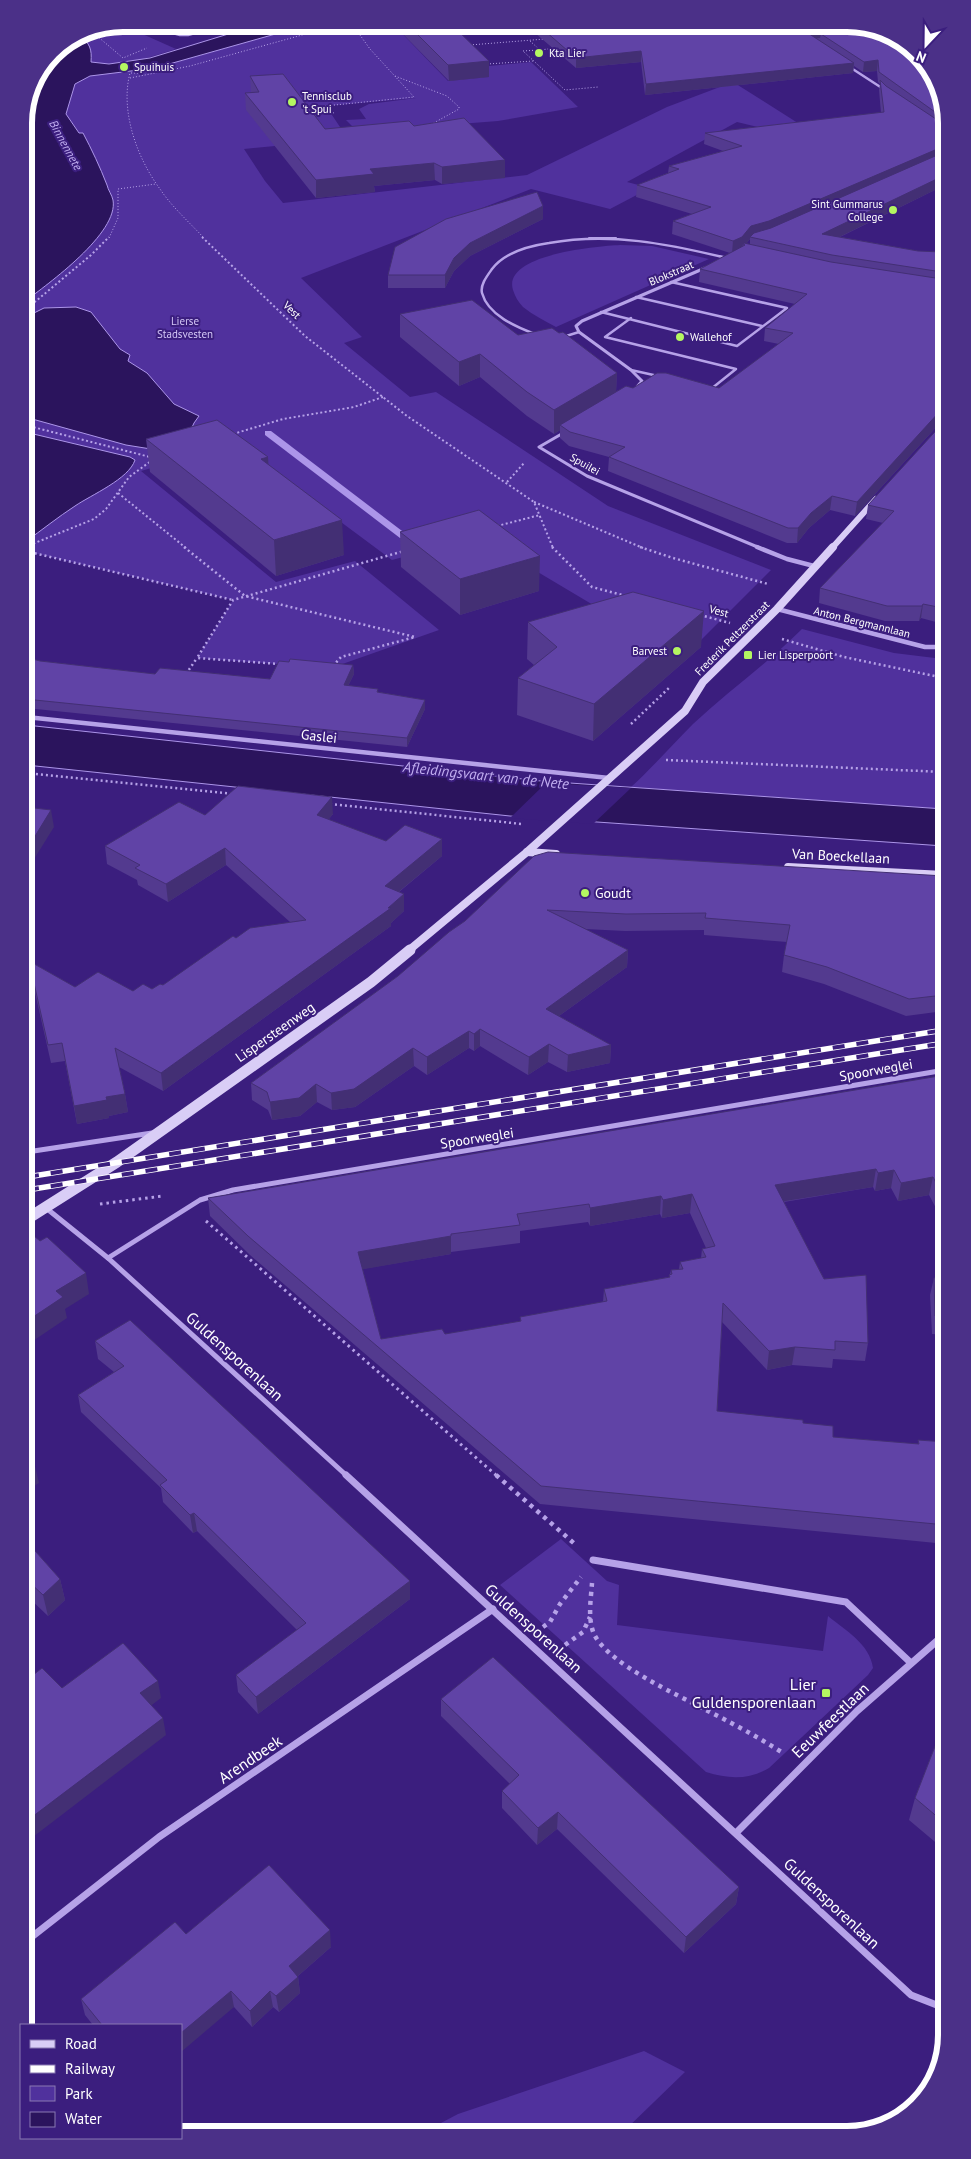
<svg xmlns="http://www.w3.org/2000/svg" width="971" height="2159" font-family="'PT Sans',sans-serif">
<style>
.green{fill:#50319d}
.water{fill:#2b145d;stroke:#ac95e9}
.pier{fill:#3b1e7e}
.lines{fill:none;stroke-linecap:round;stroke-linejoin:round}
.stream{fill:#ac95e9;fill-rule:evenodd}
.path-far4{stroke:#b6a2e8;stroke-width:1;stroke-dasharray:1 2;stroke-linecap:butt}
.path-far3{stroke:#b6a2e8;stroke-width:2;stroke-dasharray:2 2.5;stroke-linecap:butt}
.path-far2{stroke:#b6a2e8;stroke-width:2.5;stroke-dasharray:2 3;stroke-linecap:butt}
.path-far1{stroke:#b6a2e8;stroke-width:3;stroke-dasharray:2.5 4;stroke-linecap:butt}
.path{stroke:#b6a2e8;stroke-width:4.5;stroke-dasharray:4 5;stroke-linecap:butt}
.lane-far1{stroke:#b6a2e8;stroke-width:2}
.lane{stroke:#b6a2e8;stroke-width:2.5}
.street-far4{stroke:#b6a2e8;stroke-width:2.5}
.street-far3{stroke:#b6a2e8;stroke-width:3}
.street-far2{stroke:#b6a2e8;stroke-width:4.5}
.street-far1{stroke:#b6a2e8;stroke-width:5}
.street{stroke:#b6a2e8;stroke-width:7}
.secondary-far2{stroke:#d9cdf6;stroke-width:6}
.secondary-far1{stroke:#d9cdf6;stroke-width:8}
.secondary{stroke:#d9cdf6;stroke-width:11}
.rail-casing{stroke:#fff;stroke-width:5.5}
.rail{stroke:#3b1e7e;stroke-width:4;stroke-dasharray:12;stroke-linecap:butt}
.wall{fill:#533a8f;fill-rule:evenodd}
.shaded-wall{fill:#432f74}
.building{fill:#6043a6;stroke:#432f74;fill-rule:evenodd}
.poi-dot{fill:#b4f661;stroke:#3b1e7e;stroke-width:2}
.labels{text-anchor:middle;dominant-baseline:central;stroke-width:4;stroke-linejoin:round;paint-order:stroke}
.far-poi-label{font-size:11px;fill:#fff;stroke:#3b1e7e;text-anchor:start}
.far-street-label{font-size:11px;fill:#fff;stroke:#3b1e7e}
.far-park-label{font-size:11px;fill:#d3c6f6;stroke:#3b1e7e}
.far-water-label{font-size:12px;font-style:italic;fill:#c0adf0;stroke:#3b1e7e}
.street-label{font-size:14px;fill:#fff;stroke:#3b1e7e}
.poi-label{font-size:14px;fill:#fff;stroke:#3b1e7e;text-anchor:start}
.water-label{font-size:15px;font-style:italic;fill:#c0adf0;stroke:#3b1e7e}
.near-street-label{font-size:16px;fill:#fff;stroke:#3b1e7e}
.near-poi-label{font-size:16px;fill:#fff;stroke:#3b1e7e;text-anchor:end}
.rim{fill:none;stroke:#fff;stroke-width:6}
</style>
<rect width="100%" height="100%" fill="#3b1e7e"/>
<g class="green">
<path d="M120 24 176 49 137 61 155 68 311 24H393L448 81 488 77 479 67 531 62 578 107 498 121 382 130 354 128 346 120 366 119 359 109 369 104 416 98 326 106 348 139 244 149 265 181 283 203 527 175 667 107 733 82 801 125 774 131 737 122 627 182 650 188 610 209 531 189 301 278 362 337 344 343 410 397 436 392 608 506 771 570 692 649 615 618 479 537 392 560 236 444 141 471 276 582 355 561 439 630 331 668 197 658 233 600 25 551 24 302 87 249 103 231 113 200 79 133 66 114 75 84 90 76C91 57 95 49 80 35L85 31Z"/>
<path d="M620 245 652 246 709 259 556 327C545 321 533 315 523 307 518 302 515 296 513 290 502 254 599 246 620 245Z"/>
<path d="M802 629 894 653 943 659 944 809 631 787C653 767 672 745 693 724 728 691 768 663 802 629Z"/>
<path d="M561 1539 607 1581 619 1585 617 1625 823 1651 828 1616C845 1630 870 1644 873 1668L868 1675 769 1768C748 1780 729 1779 706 1772L500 1585Z"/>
<polygon points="644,2051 685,2072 623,2132 422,2133 458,2114"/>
</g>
<g class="water">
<path d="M261 24H311L155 68 90 76 75 84 66 114 79 133H83C92 150 100 167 107 185 108 190 112 195 113 200 119 233 48 284 24 302V213L28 204 24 180V117L31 85 53 53 80 35C90 44 92 49 91 62L109 64 150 58Z"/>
<polygon points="76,307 91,312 120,349 130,355 128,361 147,373 174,404 199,416 194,423 189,434 151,449 126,445 25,417 24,325 26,317 44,308"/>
<path d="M25 432 130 457 135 460C129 479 91 495 75 506 58 517 42 530 25 542V483L28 479 25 472Z"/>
<polygon points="26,725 541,781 944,809 944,846 510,816 26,765"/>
</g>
<polygon class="pier" points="546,783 631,788 593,824 510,818"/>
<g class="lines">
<polygon class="stream" points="265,431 271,431 406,534 406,538 400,538 265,435"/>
<g class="path-far4">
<polyline points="457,29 513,24"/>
<polyline points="90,30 123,58 147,48"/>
<polyline points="317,33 339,32 358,34"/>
<polyline points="530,41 540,50 556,48"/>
<polyline points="470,45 545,39"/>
<polyline points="539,50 523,51 565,90 598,87"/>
<polyline points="487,64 533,61"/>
<path d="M138 73H130C120 111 137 158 160 189 172 207 189 222 204 238"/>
<polyline points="395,76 447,96 459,107 459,109 430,125"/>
<polyline points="130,78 190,66 342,24"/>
<polyline points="325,106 414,97 370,49 352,24"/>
<polyline points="326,107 335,114"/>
<polyline points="109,238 118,218 118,189 156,184"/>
</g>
<g class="path-far3">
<polyline points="202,237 305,336 407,416 534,502 553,548"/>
<polyline points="24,311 91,255 109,237"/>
<polyline points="25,425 150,457"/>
<polyline points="233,434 283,419 354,407 383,397"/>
<polyline points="507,482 525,462"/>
<polyline points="118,493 186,548"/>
<polyline points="534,502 643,548"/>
<polyline points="497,526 540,515"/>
<polyline points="25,547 94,519 106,509 129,477 151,461"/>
</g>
<g class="path-far2">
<polyline points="184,547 245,596 415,637 341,657 333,666"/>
<polyline points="552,547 592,587 626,596"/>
<polyline points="640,547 673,558 768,584"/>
<polyline points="25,551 233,600"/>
<polyline points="700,615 730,623"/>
<polyline points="782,639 844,657 944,678"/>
<polyline points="280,664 197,658 233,600 404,551"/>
<polyline points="186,674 197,658"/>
<polyline points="631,724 670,687"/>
<polyline points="666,760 944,772"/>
<polyline points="26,773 234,794"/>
<polyline points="330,804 522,824"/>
</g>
<g class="path-far1">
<polyline points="100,1204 163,1196"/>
<polyline points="206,1221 497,1476"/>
</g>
<g class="path">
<polyline points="496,1475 576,1545"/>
<path d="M592 1583C591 1599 587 1621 595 1636 611 1665 676 1694 706 1710 732 1723 758 1737 783 1753"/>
<polyline points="543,1627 550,1622 560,1604 581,1577"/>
<polyline points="565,1645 583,1632 590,1617"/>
</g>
<polyline class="lane-far1" points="589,238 616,238"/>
<g class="lane">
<polyline points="636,297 762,326"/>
<polyline points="601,312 737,346 787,308 671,282"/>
<polyline points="631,318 605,337 736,369 711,389"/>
<path d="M535 334C516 327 488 315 482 293 480 285 487 276 492 269 505 252 528 246 549 243 610 232 668 244 727 258"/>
<polyline points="563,337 579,332"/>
<polyline points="631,370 658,376"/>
</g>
<g class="street-far4">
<polyline points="139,24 180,35 188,35 228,24"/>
<polyline points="848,66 885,90"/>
</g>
<g class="street-far3">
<polyline points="636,388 642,381 631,370 579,332 576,326 582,321 705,268"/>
<polyline points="565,432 539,447 587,476 760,548"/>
</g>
<g class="street-far2">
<polyline points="757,547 787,559 814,566"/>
<polyline points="777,609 925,647 943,647"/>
<polyline points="26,717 609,778"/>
</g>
<g class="street-far1">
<polyline points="27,1152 152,1133"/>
<polyline points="46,1208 108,1258 347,1476"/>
<polyline points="108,1258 200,1200 233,1190 945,1070"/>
</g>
<g class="street">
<polyline points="346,1475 911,1995 947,2009"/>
<polyline points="593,1560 846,1602 911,1663"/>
<polyline points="737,1832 857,1711 946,1633"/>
<polyline points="29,1939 159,1837 493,1609"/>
</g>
<polyline class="secondary-far2" points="832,548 876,499"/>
<g class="secondary-far1">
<polyline points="527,852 556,854"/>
<polyline points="788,867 944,875"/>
<polyline points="408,951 527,852 685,711 703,682 777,609 833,547"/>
</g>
<polyline class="secondary" points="27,1219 117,1162 371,982 410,950"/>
<defs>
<g id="rail">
<polyline points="27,1177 944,1030"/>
<polyline points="27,1190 945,1043"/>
</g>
</defs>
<use href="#rail" class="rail-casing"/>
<use href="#rail" class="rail"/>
</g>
<g class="wall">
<polygon points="393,24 455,24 459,32 489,77 449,81"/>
<path d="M528 24H855L942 91V189L939 188 840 237 918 251 942 252 943 423 939 424 855 516 830 510 809 528 797 543H787L608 471 609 457 569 446 560 438V430L554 434 527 416 480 377 459 386 400 337V314L518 335 559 333 617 373 616 391 633 388H719L779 344 764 341 765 328 795 304 699 282 700 269 730 253 672 234 673 221 692 214 636 197 637 185 668 173 669 166 723 151 704 144 705 133 881 113 879 90 880 84 878 82 877 71 863 72 854 66 853 73 645 95 641 62 576 68 528 27ZM750 239V244H746Z"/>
<polygon points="250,76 325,129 414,126 505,178 442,184 435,180 374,186 375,192 316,198 246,110 245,93 251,93"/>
<polygon points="543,206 543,219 470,256 454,271 445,288 388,288 388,275"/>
<polygon points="943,423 943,623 936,622 921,618 919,621 885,621 819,603 820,588 883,523 866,519 868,505"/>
<polygon points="146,439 268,464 344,555 276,576 150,472"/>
<polygon points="400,532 539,591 460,615 401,567"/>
<polygon points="528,622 701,647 593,741 517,715 518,678 534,665 527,659"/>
<polygon points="25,657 40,661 155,674 270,679 353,665 354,674 348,686 378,689 378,692 425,700 425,709 407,747 26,708"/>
<polygon points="333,814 328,820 386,841 442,856 399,892 404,894 404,911 391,923 391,926 163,1091 119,1067 125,1094 128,1112 109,1116 109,1118 77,1124 65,1061 51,1063 32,979 29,961 75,987 133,991 152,989 163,985 236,938 290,922 226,865 168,902 138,885 137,880 107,864 105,846 205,815"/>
<polygon points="534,856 944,876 944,1011 906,1016 824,984 782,972 784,955 787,942 704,935 704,930 625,931 585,929 628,950 627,967 559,1016 611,1045 610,1063 567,1072 548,1062 528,1075 480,1046 474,1051 469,1048 427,1075 414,1066 355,1107 332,1110 317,1102 300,1116 272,1120 268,1110 252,1100 251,1083 398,976 465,921"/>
<path d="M945 1075V1225L929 1195 898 1201 891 1188 875 1191 873 1187 784 1202 824 1279 868 1343 865 1361 833 1359 832 1368 792 1365 767 1370 722 1322 717 1411 803 1423 833 1437 918 1444V1440L946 1442V1544L540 1504 250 1255 210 1216 208 1198ZM690 1213 706 1248 702 1249 701 1258 680 1262 679 1269 671 1270 670 1274 669 1275V1277L604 1289 603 1302 520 1317V1322L445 1334 381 1339 362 1269 451 1254V1252L520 1243V1231L588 1222 590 1226 660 1214 662 1218Z"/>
<polygon points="945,1276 945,1335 932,1334 930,1295 934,1278"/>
<polygon points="95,1341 410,1581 410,1599 258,1714 238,1692 236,1675 297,1630 197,1531 193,1533 163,1502 161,1488 81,1412 78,1395 114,1372 98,1359"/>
<polygon points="28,1543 60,1579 65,1600 48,1616 28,1597"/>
<polygon points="441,1699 739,1887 736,1904 684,1953 557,1829 537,1845 502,1808 502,1791 510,1784 441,1716"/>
<polygon points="946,1718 947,1852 909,1820 915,1798"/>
<polygon points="186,1934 331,1947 298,1976 300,1993 279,2012 273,2007 252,2027 234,2007 181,2025 93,2025 85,2015 81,1999"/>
</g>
<g class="shaded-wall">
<polygon points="856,24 878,33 821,34 820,38 811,39 812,28"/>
<polygon points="454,27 459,27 459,42"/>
<polygon points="641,51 641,62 576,68 576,58"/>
<polygon points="878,60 877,71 863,72 864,62"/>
<polygon points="489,61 489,77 449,81 448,65"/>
<polygon points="854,63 853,73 645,95 646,84"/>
<polygon points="942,147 942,158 750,237 750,239 745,245 743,244 742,248 732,253 733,241 751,226"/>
<polygon points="505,160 505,178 442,184 442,167"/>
<polygon points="434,163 435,180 374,186 375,192 316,198 316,180 370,169"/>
<polygon points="941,177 939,188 821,246 822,234"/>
<polygon points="543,206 543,219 470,256 454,271 445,288 445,275 454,258 470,243"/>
<polygon points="480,354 480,377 459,386 459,362"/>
<polygon points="617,373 616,396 560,425 560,430 554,434 554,410"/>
<polygon points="941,410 943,410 943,423 939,424 855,516 857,502"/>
<polygon points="268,457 270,491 261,459"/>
<polygon points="832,496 830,510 809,528 797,543 798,528 811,513"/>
<polygon points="342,520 344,555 276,576 274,540"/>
<polygon points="540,556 539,591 460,615 460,579"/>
<polygon points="923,604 921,618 919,621 922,606"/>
<polygon points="704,611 701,647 593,741 594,704"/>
<polygon points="353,665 354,674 344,694 344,685"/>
<polygon points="425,700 425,709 407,747 407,738"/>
<polygon points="332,797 333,814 318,833 317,815"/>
<polygon points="51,810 54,827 26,872 26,851"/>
<polygon points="442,839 442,856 385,903 385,886"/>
<polygon points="225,848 226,865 168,902 166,884"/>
<polygon points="404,894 404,911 391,923 391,926 163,1091 161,1073 388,908"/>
<polygon points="628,950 627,967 545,1026 546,1009"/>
<polygon points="480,1029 480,1046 474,1051 474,1034"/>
<polygon points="469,1031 469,1048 427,1075 427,1057"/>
<polygon points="549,1044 548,1062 528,1075 529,1057"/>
<polygon points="611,1045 610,1063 567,1072 568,1055"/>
<polygon points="413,1048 414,1066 355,1107 332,1110 331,1093"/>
<polygon points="316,1084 317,1102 300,1116 272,1120 270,1102"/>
<polygon points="125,1094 128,1112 109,1116 109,1118 77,1124 74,1106 106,1097"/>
<polygon points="876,1169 873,1187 773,1203 775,1185"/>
<polygon points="894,1170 891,1188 875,1191 878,1173"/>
<polygon points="933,1177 929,1195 898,1201 901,1183"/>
<polygon points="692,1194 690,1213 662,1218 663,1200"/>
<polygon points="661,1196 660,1214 590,1226 590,1208"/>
<polygon points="451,1236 451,1254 359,1270 358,1252"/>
<polygon points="86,1273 89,1294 65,1309 67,1318 27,1345 27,1321 56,1291"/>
<polygon points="795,1347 792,1365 767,1370 769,1351"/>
<polygon points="34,1462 39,1483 28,1490 28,1466"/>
<polygon points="194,1513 197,1531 193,1533 190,1515"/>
<polygon points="60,1579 65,1600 48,1616 43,1595"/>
<polygon points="410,1581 410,1599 258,1714 256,1697"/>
<polygon points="158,1681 161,1698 144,1711 140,1693"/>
<polygon points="163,1718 166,1735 29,1840 28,1820"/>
<polygon points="558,1812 557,1829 537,1845 538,1828"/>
<polygon points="739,1887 736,1904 684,1953 686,1937"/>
<polygon points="330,1930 331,1947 291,1982 289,1966"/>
<polygon points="298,1977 300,1993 279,2012 276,1996"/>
<polygon points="231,1991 234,2007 181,2052 181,2033"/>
<polygon points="270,1991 273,2007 252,2027 250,2011"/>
</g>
<g class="building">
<polygon points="407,24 455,24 459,27 454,27 489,61 448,65"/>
<polygon points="537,24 794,24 854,63 646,84 641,51 576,58"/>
<polygon points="806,24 856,24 812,28"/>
<polygon points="869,29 908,44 942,91 942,117 879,72 878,60 864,62 821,34"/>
<polygon points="283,74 325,129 409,121 414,126 464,118 505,160 442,167 434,163 370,169 374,174 316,180 245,93 259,92 250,76"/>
<polygon points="880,80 886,86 942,123 942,147 769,221 751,226 742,237 733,241 673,221 711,207 637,185 679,169 669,166 742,146 705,133 884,112"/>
<polygon points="942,153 942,177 941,177 822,234 918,251 942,252 942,272 832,255 750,237 754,233 771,228"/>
<polygon points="537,192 543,206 470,243 454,258 445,275 388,275 395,247 446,219"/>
<polygon points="744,243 831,262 942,279 943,410 941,410 857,502 832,496 811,513 798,528 788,528 609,457 625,447 570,432 560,425 626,386 633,388 657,373 666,373 719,388 793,333 765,328 807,294 700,269 745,245 743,244"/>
<polygon points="472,300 518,335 552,328 559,333 563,332 617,373 554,410 527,392 480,354 459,362 400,314"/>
<polygon points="217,420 268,457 261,459 342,520 274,540 146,439"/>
<polygon points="943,423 943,608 923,604 922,606 887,606 820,588 894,511 868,505"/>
<polygon points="479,510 540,556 460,579 400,532"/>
<polygon points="633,592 704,611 594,704 518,678 557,647 528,622"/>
<polygon points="25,657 40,661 155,674 160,668 270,679 279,661 289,662 290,659 353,665 344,685 378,689 377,692 425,700 407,738 25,699"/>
<polygon points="238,786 332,797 317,815 386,841 405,825 442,839 385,886 404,894 388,908 391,908 161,1073 115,1048 125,1094 106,1097 107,1100 74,1106 62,1043 48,1045 29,961 75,987 98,972 133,991 143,984 152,989 160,984 163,985 233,936 236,938 250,928 306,920 225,848 166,884 135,868 140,865 105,846 179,802 205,815"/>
<polygon points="26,807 51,810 26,851"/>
<polygon points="548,852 944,876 944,995 909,999 827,967 784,955 790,925 705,918 706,913 626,914 547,910 628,950 546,1009 611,1045 568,1055 549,1044 529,1057 480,1029 474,1034 469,1031 427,1057 413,1048 354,1089 331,1093 316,1084 299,1098 270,1102 267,1092 251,1083 398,976 449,932 465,921 534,856"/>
<path d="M945 1075V1200L933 1177 901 1183 894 1170 878 1173 876 1169 775 1185 824 1279 866 1275 868 1343 835 1341V1350L795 1347 769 1351 723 1303 717 1411 803 1420V1423L833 1426V1437L919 1444 918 1440 946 1442V1525L541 1486 248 1236 208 1198ZM692 1194 715 1246 702 1249 706 1257 680 1262 683 1269 671 1270 672 1274 669 1275 670 1277 604 1289 607 1301 520 1317 521 1321 445 1334 442 1329 381 1339 358 1252 451 1236V1234L520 1225 517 1214 589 1204 590 1208 661 1196 663 1200Z"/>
<polygon points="27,1230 40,1241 47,1237 86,1273 56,1291 63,1297 27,1321"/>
<polygon points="945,1276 945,1317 935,1316 934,1278"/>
<polygon points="130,1320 410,1581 256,1697 236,1675 306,1623 194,1513 190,1515 160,1485 167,1480 78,1395 124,1366 95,1341"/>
<polygon points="28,1455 34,1462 28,1466"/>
<polygon points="28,1543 60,1579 43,1595 28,1581"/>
<polygon points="123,1643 158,1681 140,1693 163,1718 28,1820 28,1679 42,1668 62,1688"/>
<polygon points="493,1657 739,1887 686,1937 558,1812 538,1828 502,1791 519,1775 441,1699"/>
<polygon points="946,1718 947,1825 915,1798"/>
<polygon points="269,1865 330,1930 289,1966 298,1977 276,1996 270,1991 250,2011 231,1991 181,2033 181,2025 102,2025 81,1999 175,1922 186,1934"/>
<polygon points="677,2125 683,2131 671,2131"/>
</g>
<g class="poi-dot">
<circle cx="539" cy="53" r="5"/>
<circle cx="124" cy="67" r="5"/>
<circle cx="292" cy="102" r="5"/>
<circle cx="893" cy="210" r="5"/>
<circle cx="680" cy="337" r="5"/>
<circle cx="677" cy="651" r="5"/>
<rect x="743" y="650" width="10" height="10" rx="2.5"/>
<circle cx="585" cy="893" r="5"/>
<rect x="821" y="1688" width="10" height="10" rx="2.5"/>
</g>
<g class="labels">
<g class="far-poi-label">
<text x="549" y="53">Kta Lier</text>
<text x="134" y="67">Spuihuis</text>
<text x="302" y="96">Tennisclub<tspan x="302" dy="13">'t Spui</tspan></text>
<text x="883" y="204" text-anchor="end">Sint Gummarus<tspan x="883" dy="13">College</tspan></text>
<text x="690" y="337">Wallehof</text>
<text x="667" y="651" text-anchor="end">Barvest</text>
<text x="758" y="655">Lier Lisperpoort</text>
</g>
<g class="far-street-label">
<text transform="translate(671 273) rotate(-23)">Blokstraat</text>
<text transform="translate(292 310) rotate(45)">Vest</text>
<text transform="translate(585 464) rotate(29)">Spuilei</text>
<text transform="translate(719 611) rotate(15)">Vest</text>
<text transform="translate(862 622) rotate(14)">Anton Bergmannlaan</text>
<text transform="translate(732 638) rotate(-45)">Frederik Peltzerstraat</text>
</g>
<g class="far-park-label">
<text x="185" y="321">Lierse<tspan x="185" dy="13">Stadsvesten</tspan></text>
</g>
<g class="far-water-label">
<text transform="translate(66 145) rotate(61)">Binnennete</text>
</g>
<g class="street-label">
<text transform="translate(319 736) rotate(6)">Gaslei</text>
<text transform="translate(841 856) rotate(3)">Van Boeckellaan</text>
<text transform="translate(275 1032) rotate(-35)">Lispersteenweg</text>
<text transform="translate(876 1070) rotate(-10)">Spoorweglei</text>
<text transform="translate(477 1138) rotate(-9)">Spoorweglei</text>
</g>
<g class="poi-label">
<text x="595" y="893">Goudt</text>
</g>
<g class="water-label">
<text transform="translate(486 775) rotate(6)">Afleidingsvaart van de Nete</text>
</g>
<g class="near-street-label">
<text transform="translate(235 1356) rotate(42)">Guldensporenlaan</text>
<text transform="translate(534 1628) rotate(42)">Guldensporenlaan</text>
<text transform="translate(830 1720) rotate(-44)">Eeuwfeestlaan</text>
<text transform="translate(250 1759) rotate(-34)">Arendbeek</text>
<text transform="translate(832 1903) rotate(43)">Guldensporenlaan</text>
</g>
<g class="near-poi-label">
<text x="816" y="1684">Lier<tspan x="816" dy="18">Guldensporenlaan</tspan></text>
</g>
</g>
<path d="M0 0H971V2159H0ZM123 32H847A91 91 0 0 1 938 123V2035A91 91 0 0 1 847 2126H123A91 91 0 0 1 32 2035V123A91 91 0 0 1 123 32Z" fill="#4b3088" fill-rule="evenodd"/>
<path class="rim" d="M123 32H847A91 91 0 0 1 938 123V2035A91 91 0 0 1 847 2126H123A91 91 0 0 1 32 2035V123A91 91 0 0 1 123 32Z"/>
<rect x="20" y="2024" width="162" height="115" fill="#3b1e7e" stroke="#8978b2"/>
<rect x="30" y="2040" width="25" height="8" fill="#d9cdf6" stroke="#8978b2"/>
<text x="65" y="2049" font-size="15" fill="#ffffff">Road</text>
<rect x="30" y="2065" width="25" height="8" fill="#ffffff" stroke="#8978b2"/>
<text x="65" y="2074" font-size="15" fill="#ffffff">Railway</text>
<rect x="30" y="2086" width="25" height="15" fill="#50319d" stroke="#8978b2"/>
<text x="65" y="2099" font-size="15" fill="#ffffff">Park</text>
<rect x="30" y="2112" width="25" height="15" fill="#2b145d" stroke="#8978b2"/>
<text x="65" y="2124" font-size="15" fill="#ffffff">Water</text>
<g transform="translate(926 45) rotate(202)" stroke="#3b1e7e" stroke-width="4" paint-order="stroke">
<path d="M0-4L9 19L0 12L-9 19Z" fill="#ffffff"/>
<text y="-8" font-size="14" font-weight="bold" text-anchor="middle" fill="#ffffff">N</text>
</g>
</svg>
